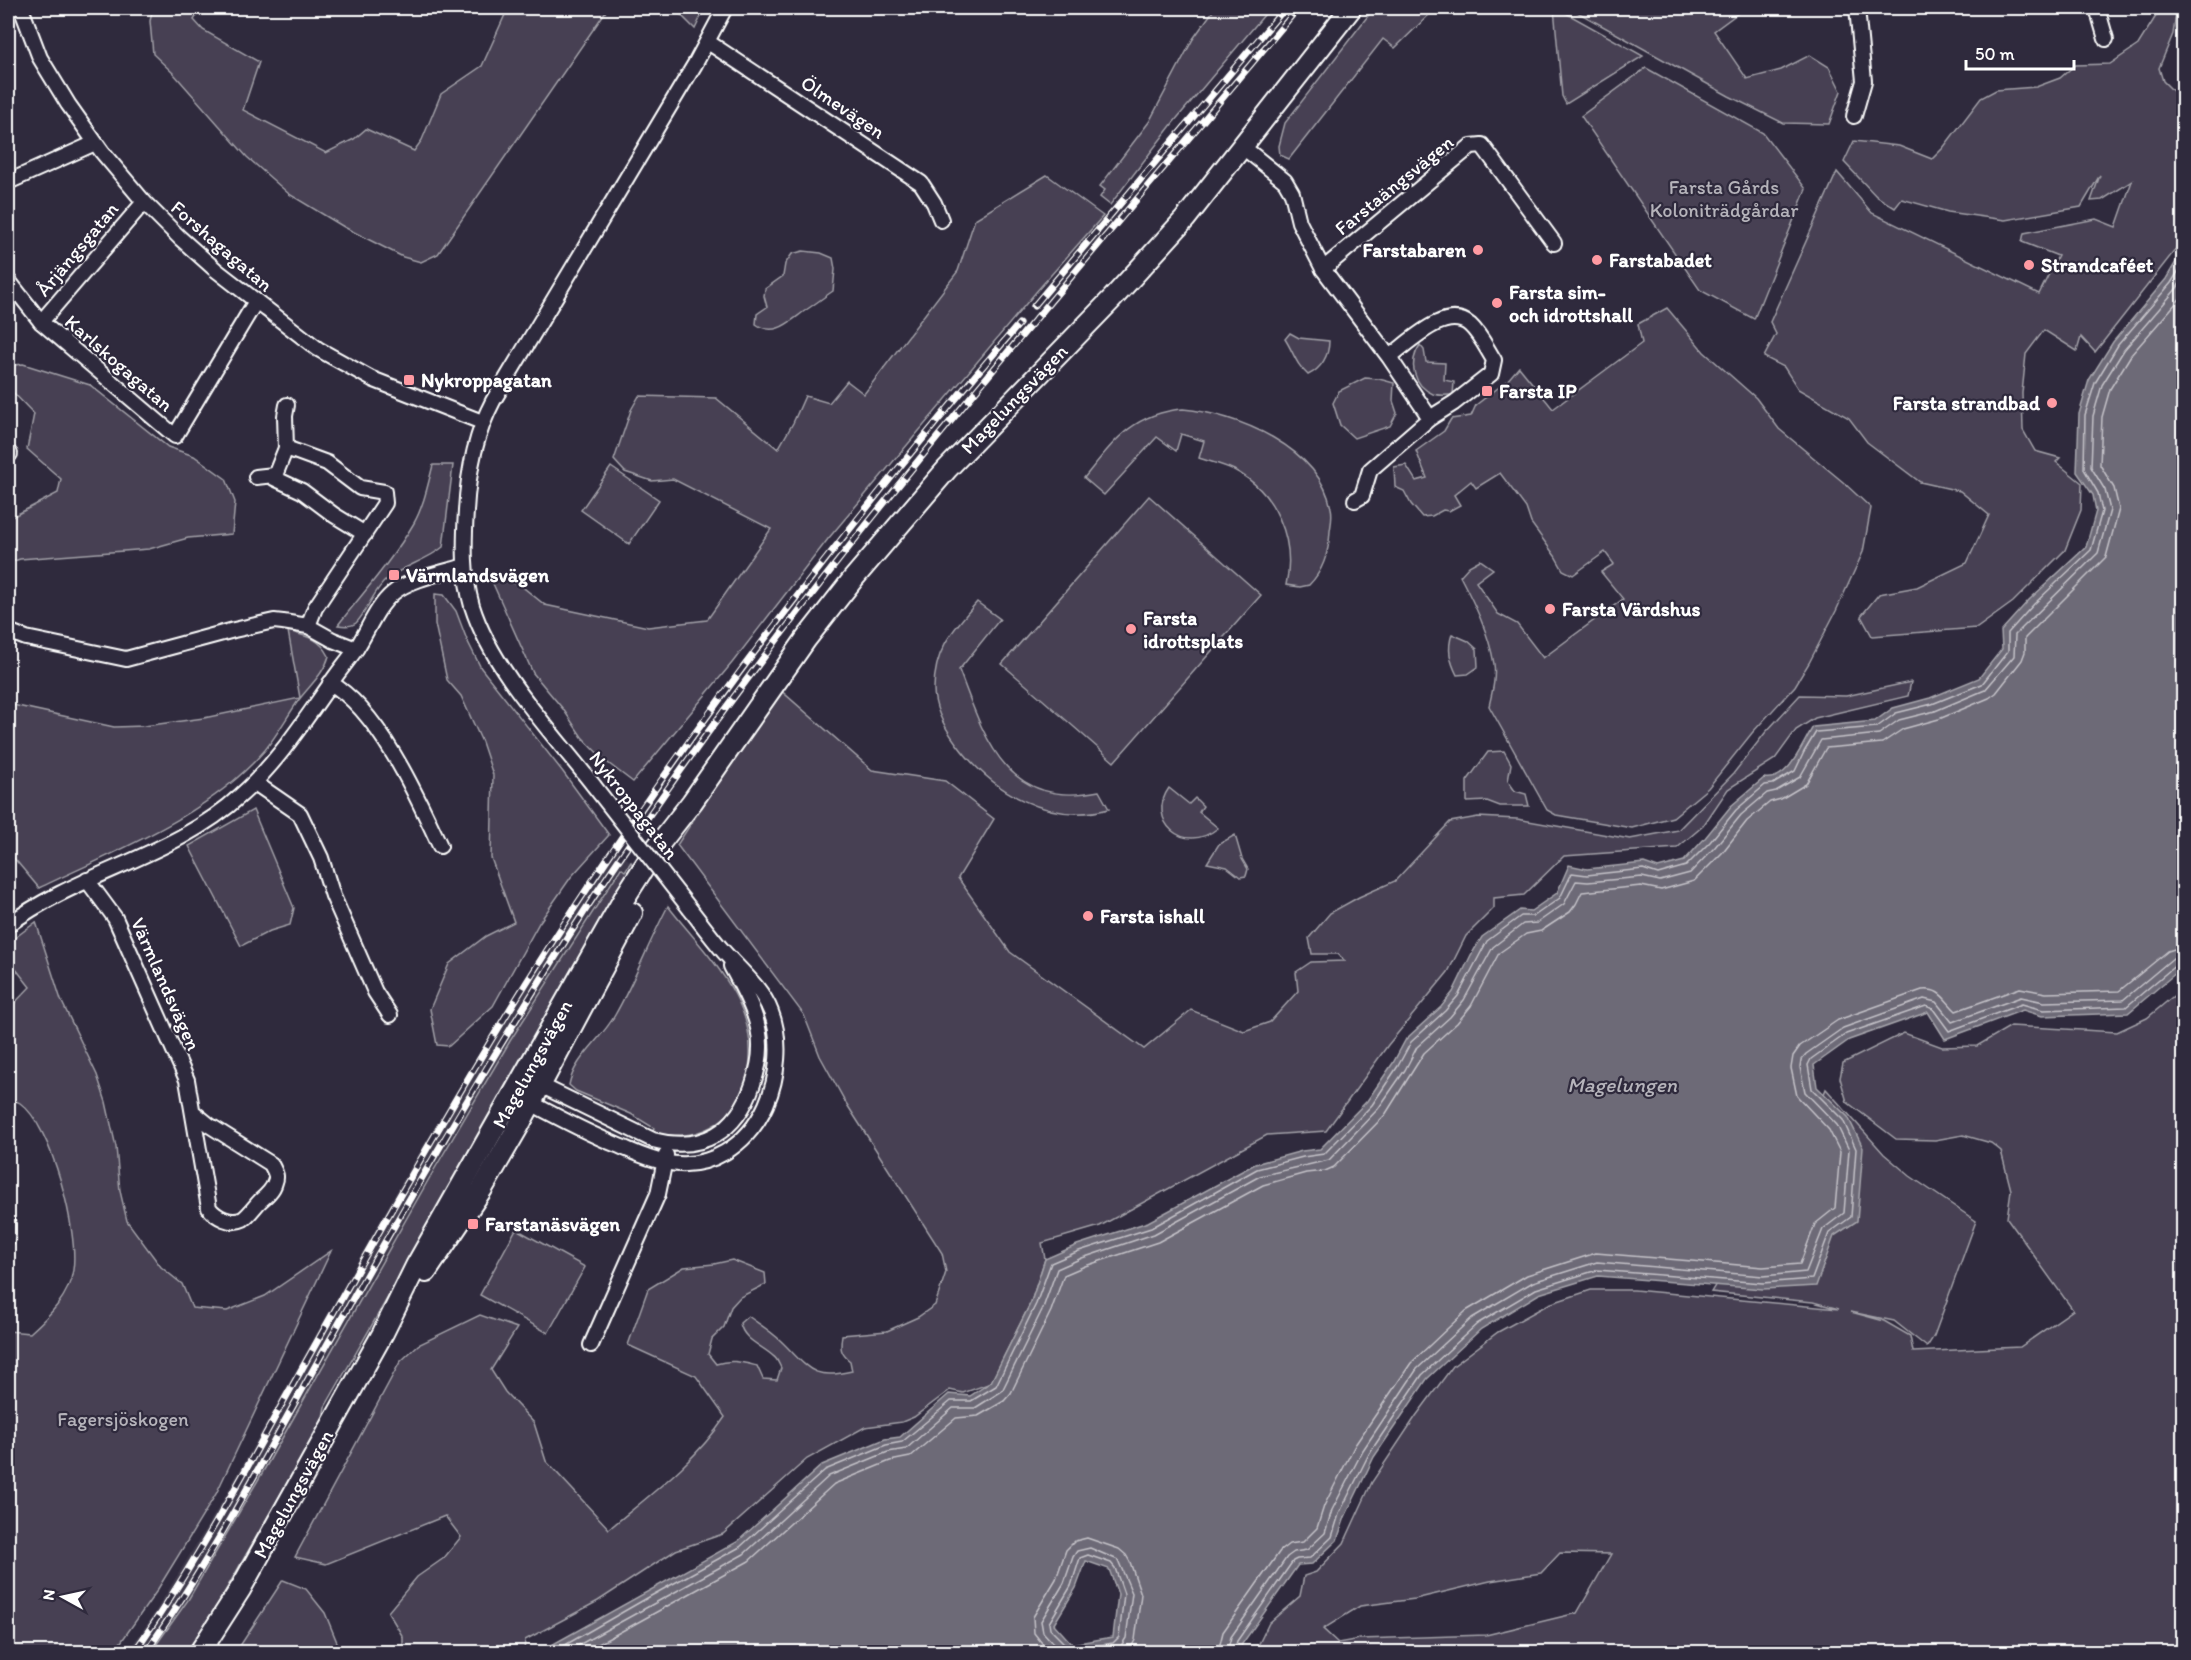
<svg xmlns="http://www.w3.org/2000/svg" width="2191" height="1660" font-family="Itim,sans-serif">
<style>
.built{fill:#3c3749}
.green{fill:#464152;stroke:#a2a0a8;stroke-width:1.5;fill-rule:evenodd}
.water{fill:#6d6a77;stroke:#a7a6ad;stroke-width:1.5;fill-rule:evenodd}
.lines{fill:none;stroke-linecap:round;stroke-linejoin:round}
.shore{stroke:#c5c3c9;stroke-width:1.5}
.street-casing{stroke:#fff;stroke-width:18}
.secondary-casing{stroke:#fff;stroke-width:24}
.street{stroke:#2f2a3d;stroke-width:14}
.secondary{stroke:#2f2a3d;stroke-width:20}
.rail-casing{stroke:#fff;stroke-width:7}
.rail{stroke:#2f2a3d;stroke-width:4.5;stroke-dasharray:14;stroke-linecap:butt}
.street-bridge-casing{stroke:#fff;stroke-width:18;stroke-linecap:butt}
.street-bridge{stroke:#2f2a3d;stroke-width:14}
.poi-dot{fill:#ff9aa2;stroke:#2f2a3d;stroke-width:2}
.labels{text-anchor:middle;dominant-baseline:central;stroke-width:4.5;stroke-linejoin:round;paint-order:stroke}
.street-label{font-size:20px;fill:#fff;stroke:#2f2a3d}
.park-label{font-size:20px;fill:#b5b3ba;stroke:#2f2a3d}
.poi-label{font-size:20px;font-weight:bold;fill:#fff;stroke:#2f2a3d;text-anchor:start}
.water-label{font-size:21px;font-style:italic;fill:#b6b4bb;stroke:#2f2a3d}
</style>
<rect width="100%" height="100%" fill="#2f2a3d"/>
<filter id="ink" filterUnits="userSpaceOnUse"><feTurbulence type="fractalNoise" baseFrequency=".0167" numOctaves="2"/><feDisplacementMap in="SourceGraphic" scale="12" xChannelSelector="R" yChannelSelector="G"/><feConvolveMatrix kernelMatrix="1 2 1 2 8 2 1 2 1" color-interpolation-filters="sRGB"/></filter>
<g filter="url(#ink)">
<polygon class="built" points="613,845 631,862 623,871 434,1170 268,1463 188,1600 151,1652 127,1652 150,1620 220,1505 407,1173 498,1022"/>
<g class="green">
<polygon points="153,8 201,8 194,20 203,30 259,62 243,110 326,153 354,139 366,129 414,151 422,140 441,94 482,66 508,8 608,8 438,254 421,262 403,257 344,227 289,194 247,157 174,74 153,54 150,21"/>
<polygon points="678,8 705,8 695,29 680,14"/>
<polygon points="1215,8 1270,8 1173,123 1110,205 1100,197 1105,190 1100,186 1149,122 1193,39"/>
<polygon points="1374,8 1441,8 1435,9 1395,48 1383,39 1289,159 1280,155 1279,146 1285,123"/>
<polygon points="1554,8 1557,8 1643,56 1566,104 1562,96"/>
<polygon points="1570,8 1745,8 1714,31 1747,79 1781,70 1810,55 1829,67 1841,91 1829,124 1783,123 1729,96"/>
<polygon points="2161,8 2177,8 2173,34 2159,68 2163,81 2181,99 2183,105 2183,240 2095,352 2081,337 2077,351 2044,330 2026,354 2022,393 2023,430 2035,451 2060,458 2056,462 2082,483 2081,510 2065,550 2013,602 1977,628 1872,636 1861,616 1879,594 1917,587 1967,563 1989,515 1960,491 1920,482 1867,442 1849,418 1798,389 1784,367 1764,357 1776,334 1770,322 1837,172 1872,213 2039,294 2058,256 2022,242 2024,233 2096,219 2116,227 2132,181 2102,200 2091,201 2100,175 2081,207 2005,220 1948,212 1902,199 1895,208 1876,196 1844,162 1854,141 1899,146 1932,159 1943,148 1981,98 1996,90 2036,87 2060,78 2075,65 2110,64 2138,45"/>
<polygon points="1646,68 1763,133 1806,189 1754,319 1700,290 1581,116"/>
<polygon points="1047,175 1103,216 1036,292 828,539 732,663 633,782 604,760 582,737 563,709 533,673 490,577 520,585 545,605 648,627 707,620 771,529 673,479 652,481 625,472 614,460 631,410 639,396 716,398 778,449 793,423 805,396 829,403 847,381 864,394 958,271 975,219"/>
<path d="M803 251 821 253 833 258 835 269 833 291C824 297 815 304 806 310 790 321 775 338 756 324L757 314 767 307 764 296 765 289 783 276 785 264 792 254Z"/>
<path d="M1667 308 1704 352 1756 398 1779 429 1843 482 1871 508 1863 552 1836 611 1809 663 1795 686 1752 733 1708 788 1673 817 1632 828 1556 815 1547 810 1489 706C1492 693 1496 678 1494 664 1489 633 1474 603 1460 576L1469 566 1480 560 1493 569 1476 582 1498 614 1517 624 1543 658 1623 599 1601 572 1614 564 1605 552 1573 575 1563 570 1555 556 1531 523 1526 508 1500 473 1476 488 1471 481 1454 495 1460 505 1449 511 1443 510 1432 516 1422 517 1411 504 1404 491 1395 487 1394 467 1406 465 1416 481 1427 478 1416 451 1444 431 1451 419 1471 416 1476 405 1507 381 1519 367 1553 409 1642 343 1638 324Z"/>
<path d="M1290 333 1299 338 1329 341C1329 356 1321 369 1308 375 1295 363 1294 353 1285 339Z"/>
<path d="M1420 345 1424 350 1426 362 1445 363 1444 380 1454 382 1453 395C1447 395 1438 396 1433 394 1413 385 1408 363 1420 345Z"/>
<polygon points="23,364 90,385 168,447 194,456 226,479 235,502 232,534 188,538 149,549 20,559 8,563 8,519 58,493 61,479 27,449 34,414 8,387 8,366"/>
<polygon points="1365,378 1379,379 1394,383 1393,401 1397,413 1390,426 1354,438 1340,425 1333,403 1339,391"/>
<path d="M1183 409C1237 414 1319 447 1331 508 1333 515 1331 524 1330 531 1329 551 1323 571 1309 585L1300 587 1286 585C1296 540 1276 492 1234 470 1224 465 1211 462 1199 458L1204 441 1181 434 1176 451 1157 437 1104 495 1084 478C1113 442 1133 413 1183 409Z"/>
<path d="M433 465H453L443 547C426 561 402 566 386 580 373 591 366 614 356 623 351 627 344 626 338 625 364 592 393 559 414 523 424 505 428 484 433 465Z"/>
<polygon points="611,467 659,500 629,544 581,510"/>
<polygon points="1149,496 1261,595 1114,762 1002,664"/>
<polygon points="435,594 444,595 456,611 467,640 481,668 563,772 609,835 571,877 539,923 493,1006 449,1046 437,1045 430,1009 449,964 486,936 514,922 491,858 493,775 482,742 461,696 447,680 435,624"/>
<path d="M977 602 1000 619 959 670C985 740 1007 810 1099 791L1109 809C1048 825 992 792 956 743 945 728 934 708 934 689 934 649 953 630 977 602Z"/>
<path d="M288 631C306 636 320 638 329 656 324 674 309 686 298 701 287 717 277 735 265 750 210 815 114 852 39 888L8 851V704L114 727 144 726 204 718 300 698Z"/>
<path d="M1452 634 1468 641 1477 649 1478 667 1468 674 1457 675C1450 661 1447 649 1452 634Z"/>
<path d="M1911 682 1908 696 1815 718 1796 730 1775 759 1728 789 1703 826 1677 848 1564 856 1524 895 1494 898V908L1466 936 1448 972 1388 1045 1326 1131 1267 1135 1100 1226 1042 1243 1045 1259 1031 1302 991 1383 963 1393 950 1390 914 1417 902 1422 865 1427 807 1459 723 1534 676 1550 598 1601 525 1640 524 1652H405L403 1651V1637L388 1612 417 1577 444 1558 461 1537 445 1516 326 1564 295 1557 400 1362 418 1345 480 1315 517 1328 491 1370 505 1392 534 1423 546 1461 609 1529C651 1494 695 1462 725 1417L696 1376 628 1345 648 1289 684 1267 714 1264 732 1260 765 1273 766 1284 740 1297 731 1307 724 1327 712 1339 708 1354 716 1364C731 1359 741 1362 757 1366L763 1379 777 1380 781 1368C779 1364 777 1358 773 1356 761 1345 743 1340 740 1323L748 1316C759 1324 771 1331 781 1341 808 1367 811 1381 852 1371L850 1361C840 1353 840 1348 842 1335L887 1331 918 1317 935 1305 946 1272 942 1253 846 1103 820 1056 804 1015 677 845 779 689 872 770 945 781 994 819 958 878 1010 952 1144 1049 1191 1010 1244 1031 1270 1022 1298 991 1296 972 1311 962 1345 961 1338 954H1312L1309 938 1330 913 1359 897 1395 881 1450 822 1478 817 1517 819 1630 839 1678 830 1733 774 1765 733 1800 695 1846 696Z"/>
<polygon points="1504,751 1511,764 1508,781 1515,791 1526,794 1529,806 1500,806 1487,801 1467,802 1467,781 1488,752"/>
<path d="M1169 788 1189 804 1195 798 1203 806 1199 812 1218 828C1183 856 1146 820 1169 788Z"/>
<polygon points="253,810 294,908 290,925 270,931 241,946 189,846"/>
<polygon points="1235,835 1242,859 1248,869 1246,876 1240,877 1227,867 1207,863 1219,844"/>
<polygon points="631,862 634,867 325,1407 322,1422 208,1621 186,1652 151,1652 188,1600 268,1463 434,1170 510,1041 621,868 625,871"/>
<path d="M668 906C706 955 759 1001 749 1068 746 1085 740 1102 728 1114 707 1135 681 1139 652 1133L654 1128 631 1114 576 1091 569 1085C574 1058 602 1039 615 1015 635 980 649 942 668 906Z"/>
<path d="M36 922 61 1000 97 1075 106 1102 116 1147 120 1191 127 1221 161 1267 182 1284 192 1308 227 1311 265 1296 331 1251 216 1494 156 1592 114 1652H8V1331L30 1333C49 1316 69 1297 73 1270 79 1234 52 1125 20 1103 17 1101 11 1100 8 1098V1010L30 987 8 959V943Z"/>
<path d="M2183 988V1652H1255L1269 1623 1300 1596 1304 1576 1316 1572 1344 1543 1372 1482 1416 1416 1453 1366 1498 1332 1549 1304 1591 1290H1634L1839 1309 1813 1302 1711 1292 1807 1136 1826 1089 1884 1154 1910 1176 1976 1221 1934 1336 1927 1347 1894 1321 1851 1312 1884 1321 1910 1336 1913 1352 2020 1347 2073 1310 2007 1218 2011 1190 2001 1151 1991 1143 1963 1135 1935 1140 1896 1139 1847 1102 1840 1078 1843 1063 1904 1033 1942 1047 1977 1046 2011 1026 2117 1032 2147 1018ZM1560 1553 1611 1554 1577 1613 1486 1635 1360 1639 1338 1643 1323 1629 1360 1606 1415 1599 1490 1581 1541 1573Z"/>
<polygon points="516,1229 585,1267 548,1333 480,1295"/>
<polygon points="283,1580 306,1589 325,1613 341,1652 236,1652"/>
</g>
<path class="water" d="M2183 250V967L2128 1013 2042 1016 2023 1010 1945 1039 1928 1012 1849 1040 1814 1065 1817 1087 1848 1117 1863 1148 1857 1221 1834 1236 1816 1286 1763 1289 1598 1276 1539 1294 1481 1329 1427 1379 1374 1457 1345 1517 1337 1540 1312 1564 1298 1565 1242 1644 1240 1652H547L548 1647 737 1542 822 1465 885 1439 900 1437 949 1394 970 1396 991 1382 1031 1302 1045 1259 1077 1245 1148 1222 1255 1164 1302 1151 1320 1149 1367 1101 1393 1063 1406 1039 1441 1007 1453 992 1471 955 1482 937 1520 910 1531 911 1557 893 1569 865 1587 869 1644 863 1658 868 1684 861 1705 838 1731 806 1764 778C1789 782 1802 744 1813 727L1875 721 1893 708 1930 698 1979 678 2002 649 2001 631 2029 600 2086 547 2096 511 2093 495 2077 472 2079 414 2089 380 2113 342 2166 279ZM1086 1561 1109 1569 1118 1594 1113 1637 1072 1644 1054 1624 1076 1588Z"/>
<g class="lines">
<g class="shore">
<polygon points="1088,1555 1111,1563 1115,1568 1124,1594 1119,1637 1113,1643 1071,1650 1050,1629 1049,1623 1071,1586 1080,1558"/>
<polyline points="553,1652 649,1597 740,1547 825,1470 886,1445 902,1442 951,1401 971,1401 996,1386 1036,1304 1051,1263 1079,1251 1151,1228 1257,1169 1303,1157 1324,1154 1372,1105 1398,1066 1411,1042 1445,1011 1458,996 1487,941 1521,916 1534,916 1560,898 1572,873 1587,875 1643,869 1658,874 1686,866 1710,842 1736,810 1765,785 1773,784 1795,771 1804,752 1816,732 1877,727 1896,713 1932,704 1982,684 2008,651 2008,633 2034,604 2091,550 2102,511 2098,493 2084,469 2085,415 2095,383 2118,345 2171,283 2184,262"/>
<polyline points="566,1652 744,1554 829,1476 888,1452 906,1449 953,1408 975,1408 1002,1391 1043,1308 1057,1269 1082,1258 1154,1234 1260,1176 1329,1160 1378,1109 1405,1070 1417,1047 1450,1017 1464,1000 1493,947 1523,924 1537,923 1564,904 1576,881 1588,882 1642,877 1660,881 1690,873 1715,847 1741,815 1767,793 1776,791 1800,777 1821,740 1879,734 1899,720 1935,711 1985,690 2014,656 2015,635 2098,553 2110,510 2105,490 2091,467 2093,416 2102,385 2124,350 2177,288 2184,277"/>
<polyline points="584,1652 749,1561 834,1484 890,1461 910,1457 956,1418 978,1416 1004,1401 1011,1393 1051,1311 1064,1275 1085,1266 1158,1242 1263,1185 1306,1173 1325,1171 1334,1167 1385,1115 1424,1053 1457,1023 1471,1006 1499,953 1526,934 1541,931 1570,912 1576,904 1582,892 1641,886 1661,890 1694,881 1722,853 1747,821 1770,802 1781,799 1806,784 1826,748 1882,743 1903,729 1939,719 1989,698 1996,693 2022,660 2025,652 2025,638 2106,557 2119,509 2114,488 2100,465 2102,417 2110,389 2131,355 2184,294"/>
<polyline points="1049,1652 1034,1633 1033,1617 1056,1579 1066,1550 1075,1541 1087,1538 1119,1549 1126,1555 1130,1562 1141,1594 1135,1640 1129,1652"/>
<polyline points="1061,1652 1043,1632 1041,1621 1064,1583 1073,1557 1077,1551 1090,1548 1118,1560 1132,1593 1126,1638 1119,1649 1102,1652"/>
<path d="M1218 1652 1223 1632 1280 1551 1289 1544 1303 1542 1317 1528 1324 1506 1355 1445 1411 1363 1466 1311 1527 1275 1596 1253 1763 1267 1800 1264 1815 1224 1835 1208 1840 1152 1829 1130 1797 1096 1791 1068 1793 1056 1800 1046 1838 1020 1922 990C1941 988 1944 1000 1956 1011L2020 988 2046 993 2119 991 2168 951 2184 946"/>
<polyline points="1227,1652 1231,1637 1287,1557 1294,1552 1307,1550 1325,1533 1332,1510 1363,1450 1417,1369 1472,1318 1533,1282 1597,1262 1763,1276 1806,1272 1823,1229 1844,1213 1849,1150 1837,1125 1805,1092 1800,1067 1801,1060 1806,1054 1843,1028 1924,999 1936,1002 1952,1022 2021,997 2044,1002 2123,1000 2173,958 2184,955"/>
<polyline points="1234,1652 1237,1641 1293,1561 1297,1559 1310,1558 1332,1537 1339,1514 1369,1454 1422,1375 1477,1324 1536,1289 1597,1270 1763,1283 1812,1279 1829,1233 1851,1217 1856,1149 1843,1120 1812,1089 1808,1065 1811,1059 1846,1034 1926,1006 1933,1009 1949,1031 2022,1004 2043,1010 2126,1007 2177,964 2184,963"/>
</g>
<defs>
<g id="street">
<polyline points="21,8 40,58 68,104 102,152 144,202 180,238 216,270 318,349 372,379 482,422"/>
<polyline points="2097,8 2106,39"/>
<polyline points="708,42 921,183 934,203 941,220"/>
<polyline points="1854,116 1864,81 1857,8"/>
<path d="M1243 147 1285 181 1292 193 1299 222 1323 269 1389 357 1430 418 1454 403 1491 374 1494 360C1487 349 1480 334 1470 325 1446 304 1409 343 1389 357"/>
<polyline points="8,182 95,143"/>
<polyline points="1323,269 1471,146 1482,145 1554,243"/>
<polyline points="8,280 41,322 175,436 256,301"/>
<polyline points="41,322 144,202"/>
<polyline points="286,448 285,416 287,405"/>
<polyline points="8,455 10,454"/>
<polyline points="256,477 274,475"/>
<polyline points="1355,500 1362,496 1370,470 1430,418"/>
<polyline points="308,626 315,608 385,503 384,492 360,488 327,463 286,448 274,478 302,491 334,515 365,534"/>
<polyline points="8,631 26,638 126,659 234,630 274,621 283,622 308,626 333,640 356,649"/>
<path d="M330 683C378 709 418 798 440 846"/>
<polyline points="255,783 300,814 321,858 333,896 375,992 390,1015"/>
<path d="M594 786C553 733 492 670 472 606 463 575 464 543 466 511 468 473 475 435 493 401L695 64 725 8"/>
<path d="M87 880 115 918 187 1080 209 1208C216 1217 231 1225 243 1219 249 1215 255 1206 260 1201 266 1196 273 1190 275 1182 278 1175 274 1171 271 1164L209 1125 193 1112"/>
<path d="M8 925C79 872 176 856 241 795 276 764 302 724 329 686 337 673 347 662 356 649 368 631 376 607 393 593 409 579 445 572 465 566"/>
<path d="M540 1085 653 1140C702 1153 737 1132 753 1084 757 1072 760 1061 760 1048 761 1019 744 991 731 966"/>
<path d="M531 1103C559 1118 587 1133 617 1145 632 1151 647 1159 664 1162 709 1172 748 1145 766 1105 778 1078 782 1040 771 1012 762 988 741 971 724 952 712 938 701 923 690 909"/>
<polyline points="8,1224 8,1238"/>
<polyline points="591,1345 658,1194 666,1155"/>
</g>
<g id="secondary">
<polyline points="426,1272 482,1189 518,1127 632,913"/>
<polyline points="200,1652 241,1588 383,1333 416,1266 625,897 657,847 692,802 806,639 853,579 947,469 1112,299 1185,219 1351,8"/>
</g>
</defs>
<use href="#street" class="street-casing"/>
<use href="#secondary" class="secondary-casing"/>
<use href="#street" class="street"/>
<use href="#secondary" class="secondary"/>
<defs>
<g id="rail">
<polyline points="1034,306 1285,8"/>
<path d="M134 1652C191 1571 238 1484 286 1397 358 1269 430 1140 507 1014 657 770 832 542 1019 324"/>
<path d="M146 1652C216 1553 271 1444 331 1338 411 1194 494 1051 584 912 794 589 1052 303 1298 8"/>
</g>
</defs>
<use href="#rail" class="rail-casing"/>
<use href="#rail" class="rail"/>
<defs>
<polyline id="street-bridge" points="594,786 690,909"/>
</defs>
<use href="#street-bridge" class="street-bridge-casing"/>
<use href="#street-bridge" class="street-bridge"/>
</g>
</g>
<g class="poi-dot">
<circle cx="1478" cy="250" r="6"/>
<circle cx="1597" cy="260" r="6"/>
<circle cx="2029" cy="265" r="6"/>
<circle cx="1497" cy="303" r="6"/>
<rect x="403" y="374" width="12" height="12" rx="3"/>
<rect x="1481" y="385" width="12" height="12" rx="3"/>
<circle cx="2052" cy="403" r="6"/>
<rect x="388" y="569" width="12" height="12" rx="3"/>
<circle cx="1550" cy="609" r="6"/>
<circle cx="1131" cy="629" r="6"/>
<circle cx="1088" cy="916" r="6"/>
<rect x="467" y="1218" width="12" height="12" rx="3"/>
</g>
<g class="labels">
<g class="street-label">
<text transform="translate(843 107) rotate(34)">Ölmevägen</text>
<text transform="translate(1394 185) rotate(-39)">Farstaängsvägen</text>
<text transform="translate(222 246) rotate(41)">Forshagagatan</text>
<text transform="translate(77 249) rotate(-50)">Årjängsgatan</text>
<text transform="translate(119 363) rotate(41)">Karlskogagatan</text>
<text transform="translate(1014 399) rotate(-46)">Magelungsvägen</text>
<text transform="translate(634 805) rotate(52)">Nykroppagatan</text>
<text transform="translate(166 984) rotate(66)">Värmlandsvägen</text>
<text transform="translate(532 1064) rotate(-61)">Magelungsvägen</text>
<text transform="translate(293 1494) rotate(-61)">Magelungsvägen</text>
</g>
<g class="park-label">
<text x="1724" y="187">Farsta Gårds<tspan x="1724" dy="23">Koloniträdgårdar</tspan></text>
<text x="123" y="1419">Fagersjöskogen</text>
</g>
<g class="poi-label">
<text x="1466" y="250" text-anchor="end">Farstabaren</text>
<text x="1609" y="260">Farstabadet</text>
<text x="2041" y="265">Strandcaféet</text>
<text x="1509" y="292">Farsta sim-<tspan x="1509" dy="23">och idrottshall</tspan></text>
<text x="421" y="380">Nykroppagatan</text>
<text x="1499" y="391">Farsta IP</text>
<text x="2040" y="403" text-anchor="end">Farsta strandbad</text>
<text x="406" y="575">Värmlandsvägen</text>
<text x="1562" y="609">Farsta Värdshus</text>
<text x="1143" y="618">Farsta<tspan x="1143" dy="23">idrottsplats</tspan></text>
<text x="1100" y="916">Farsta ishall</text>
<text x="485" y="1224">Farstanäsvägen</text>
</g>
<g class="water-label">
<text x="1622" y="1084">Magelungen</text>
</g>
</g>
<rect width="2191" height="1660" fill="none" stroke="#2f2a3d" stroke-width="30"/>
<rect x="15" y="15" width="2161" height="1630" fill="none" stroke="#fff" stroke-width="2" filter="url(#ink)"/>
<g transform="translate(63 1597) rotate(278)" stroke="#2f2a3d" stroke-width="4.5" paint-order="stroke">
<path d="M0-4.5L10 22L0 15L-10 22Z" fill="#ffffff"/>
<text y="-9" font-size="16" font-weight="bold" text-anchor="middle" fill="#ffffff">N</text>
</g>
<path d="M1966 60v9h108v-9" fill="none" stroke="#ffffff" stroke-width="3"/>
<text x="1975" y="60" font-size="18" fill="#ffffff" stroke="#2f2a3d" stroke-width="4.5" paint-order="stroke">50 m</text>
</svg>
